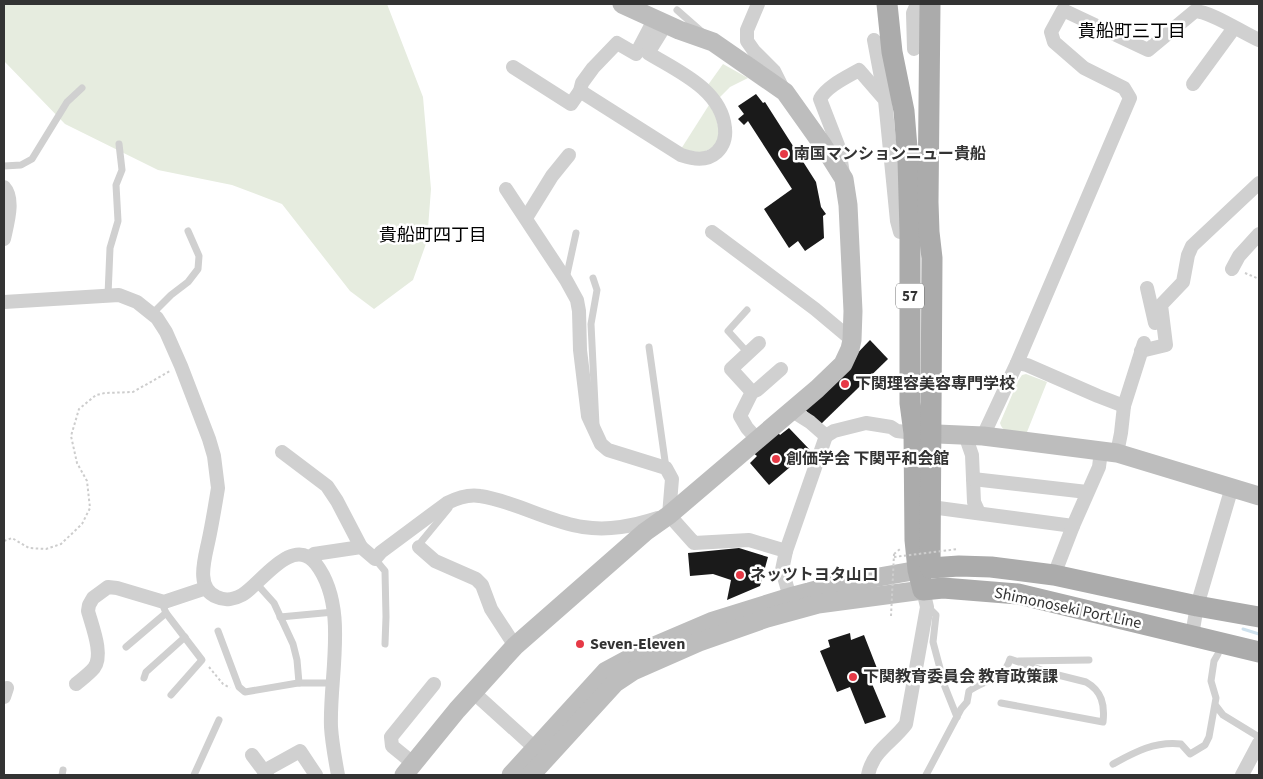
<svg xmlns="http://www.w3.org/2000/svg" width="1263" height="779" font-family="'Source Sans 3','Noto Sans JP',sans-serif">
<style>
.green{fill:#e6ecdf}
.lines{fill:none;stroke-linecap:round;stroke-linejoin:round}
.stream{stroke:#cfe2ee;stroke-width:3}
.building{fill:#1a1a1a}
.path{stroke:#cdcdcd;stroke-width:2;stroke-dasharray:2.5 2.5;stroke-linecap:butt}
.lane{stroke:#d0d0d0;stroke-width:7}
.street{stroke:#d0d0d0;stroke-width:14}
.secondary{stroke:#bdbdbd;stroke-width:19}
.primary{stroke:#ababab;stroke-width:21}
.path-bridge{stroke:#cdcdcd;stroke-width:2;stroke-dasharray:2.5 2.5;stroke-linecap:butt}
.poi-dot{fill:#e63946;stroke:#fff;stroke-width:2}
.labels{text-anchor:middle;dominant-baseline:central;stroke-width:5;stroke-linejoin:round;paint-order:stroke}
.shield{fill:#fff;stroke:#707070;stroke-width:1}
.shield-label{font-size:15px;font-weight:bold;fill:#333}
.poi-label{font-size:16px;font-weight:bold;fill:#333;stroke:#fff;text-anchor:start}
.street-label{font-size:16px;fill:#333;stroke:#fff}
.neighbourhood-label{font-size:18px;fill:#000;stroke:#fff}
</style>
<rect width="100%" height="100%" fill="#fff"/>
<g class="green">
<polygon points="4,4 387,4 423,97 431,189 427,241 413,280 374,309 350,291 282,204 232,185 158,170 65,124 4,61"/>
<polygon points="723,64 748,78 730,87 717,100 708,85"/>
<polygon points="709,105 715,114 720,134 715,146 702,153 681,149"/>
<path d="M1026 374 1047 382 1027 432C1017 432 1003 435 1000 423L1018 381 1022 375Z"/>
</g>
<g class="lines">
<polyline class="stream" points="1243,629 1259,634"/>
</g>
<g class="building">
<polygon points="756,94 763,103 765,102 816,182 821,207 826,214 823,216 824,238 805,251 798,241 789,248 764,209 792,189 748,121 744,125 738,119 744,114 738,106"/>
<polygon points="870,340 888,359 821,424 804,409"/>
<polygon points="789,428 810,450 769,485 750,463 757,456 752,452 776,430 780,435"/>
<polygon points="739,548 768,557 760,586 727,600 731,580 713,574 690,576 688,553"/>
<polygon points="850,633 851,640 864,635 880,676 870,679 886,717 865,724 850,687 837,692 820,651 830,647 828,640"/>
</g>
<g class="lines">
<g class="path">
<polyline points="1245,273 1259,279"/>
<polyline points="4,541 12,538 29,548 46,549 61,544 82,524 90,508 87,481 77,463 71,436 79,409 96,395 105,393 133,392 170,371"/>
<polyline points="894,554 900,549"/>
<polyline points="209,667 223,684 230,688"/>
</g>
<g class="lane">
<polyline points="677,10 702,32"/>
<polyline points="4,166 21,165 32,159 67,102 82,88"/>
<polyline points="593,278 597,290 591,324 596,425"/>
<polyline points="566,279 576,233"/>
<polyline points="108,295 110,248 118,221 116,185 122,170 119,144"/>
<polyline points="747,310 728,331 748,353"/>
<polyline points="152,314 171,295 188,282 198,269 199,256 188,231"/>
<polyline points="649,347 666,468"/>
<polyline points="419,547 421,542 449,508"/>
<polyline points="375,559 385,571 386,617 385,644"/>
<polyline points="256,583 274,603 293,644 297,660 299,683"/>
<polyline points="164,602 164,608 166,613 202,660 171,695"/>
<polyline points="928,607 936,615 933,642 945,687 957,717"/>
<polyline points="280,617 334,612"/>
<polyline points="218,631 239,687 245,692 298,683 332,683"/>
<polyline points="126,647 166,613"/>
<polyline points="1019,661 1089,660"/>
<polyline points="144,678 146,672 185,637"/>
<polyline points="1216,706 1223,715 1259,737"/>
<path d="M1113 764C1135 752 1155 741 1181 744L1190 754 1205 745 1209 737 1216 698 1211 681 1214 661 1218 654"/>
<polyline points="62,775 63,770"/>
<polyline points="194,775 219,720"/>
<path d="M926 775 961 709 967 702 969 691C986 679 1004 680 1010 659L1050 673 1086 682C1102 691 1105 705 1103 722L1001 703"/>
</g>
<g class="street">
<polyline points="758,4 747,30 747,41 754,51 774,71 783,89"/>
<polyline points="874,40 885,99"/>
<polyline points="914,49 913,13 917,4"/>
<polyline points="513,67 571,104 580,91 582,83 593,68 617,43 636,54 655,18"/>
<polyline points="1193,84 1234,28"/>
<path d="M580 91 681 155C693 159 706 162 717 152 724 145 726 137 725 128 721 89 677 71 648 53L666 24"/>
<path d="M843 174 839 148 820 99C827 86 847 77 859 70L885 100 897 221 900 232H916"/>
<path d="M4 187C15 199 7 224 4 239"/>
<polyline points="506,189 566,280 577,300 579,311 580,350 588,416 601,444 608,450 666,468 672,479 669,515 694,543 749,540 786,551"/>
<polyline points="526,218 552,176 569,155"/>
<polyline points="712,232 815,309 852,340"/>
<polyline points="1232,269 1239,256 1259,234"/>
<polyline points="1147,288 1155,323"/>
<path d="M4 302 119 295 137 302 157 318 166 332 181 366 209 439 214 456 218 488C215 506 212 525 208 543 204 561 196 589 217 597 225 601 235 599 242 595 261 584 292 534 316 564 349 607 329 676 331 727 332 743 335 759 338 775"/>
<polyline points="1141,351 1166,345 1161,305 1183,282 1188,255 1192,246 1259,183"/>
<polyline points="1017,363 1027,365 1098,396 1124,406"/>
<polyline points="752,392 757,390 781,369"/>
<polyline points="791,410 810,422 826,436 834,431 866,423 891,427 897,431 914,433"/>
<polyline points="965,435 972,455 974,502 979,513"/>
<path d="M983 436 1017 363 1130 98 1124 88 1084 68 1054 42 1051 32 1063 10 1148 50 1195 11C1212 12 1241 32 1259 40"/>
<polyline points="757,439 747,428 740,416 752,392 731,369 759,343"/>
<polyline points="282,452 327,486 337,501 361,547"/>
<polyline points="1117,453 1121,433 1124,406 1144,343"/>
<polyline points="973,479 1087,492"/>
<polyline points="931,507 1073,526"/>
<polyline points="419,547 435,561 476,579 482,585 491,609 515,646"/>
<path d="M310 557 314 554 361 547 375 559 381 552 447 503C457 498 469 494 480 496 515 501 548 522 583 527 609 531 633 526 658 518"/>
<polyline points="1054,575 1073,526 1099,467 1101,451"/>
<polyline points="792,604 782,570 786,551 826,436"/>
<polyline points="1192,635 1197,606 1232,487"/>
<path d="M76 684C82 679 89 674 94 668 104 655 92 626 88 611L89 605 93 598 108 587 117 588 164 602 206 588"/>
<polyline points="473,692 536,749"/>
<polyline points="4,697 7,688"/>
<polyline points="252,755 267,775"/>
<polyline points="414,764 392,746 391,737 434,684"/>
<polyline points="264,771 300,751 316,775"/>
<path d="M868 775C873 750 892 743 906 724L927 607 923 590 925 583"/>
<polyline points="1242,775 1259,743"/>
</g>
<g class="secondary">
<polyline points="915,433 983,436 1117,453 1259,496"/>
<polyline points="404,775 457,710 515,646 645,532 669,515 817,389 843,364 850,349 852,340 853,311 848,205 844,179 822,144 785,92 713,42 679,30 622,4"/>
<polyline points="511,775 606,671 645,650 713,621 790,597 839,584 930,568"/>
<polyline points="531,775 615,683 633,671 699,642 767,618 818,604 923,590"/>
</g>
<g class="primary">
<polyline points="887,4 892,52 904,111 908,160 910,232 910,403 914,433 915,540 918,570 923,590 943,588 1018,594 1259,652"/>
<polyline points="930,4 928,202 929,232 932,258 930,568 959,566 991,567 1054,575 1197,606 1259,617"/>
</g>
<g class="path-bridge">
<polyline points="894,557 958,549"/>
<polyline points="891,616 894,554"/>
</g>
</g>
<g class="poi-dot">
<circle cx="784" cy="154" r="5"/>
<circle cx="845" cy="384" r="5"/>
<circle cx="776" cy="459" r="5"/>
<circle cx="740" cy="575" r="5"/>
<circle cx="580" cy="644" r="5"/>
<circle cx="853" cy="677" r="5"/>
</g>
<g class="labels">
<rect class="shield" x="896" y="283.5" width="28" height="25" rx="4"/>
<g class="shield-label">
<text x="910" y="296">57</text>
</g>
<g class="poi-label">
<text x="794" y="154">南国マンションニュー貴船</text>
<text x="855" y="384">下関理容美容専門学校</text>
<text x="786" y="459">創価学会 下関平和会館</text>
<text x="750" y="575">ネッツトヨタ山口</text>
<text x="590" y="644">Seven-Eleven</text>
<text x="863" y="677">下関教育委員会 教育政策課</text>
</g>
<g class="street-label">
<text transform="translate(1068 608) rotate(12)">Shimonoseki Port Line</text>
</g>
<g class="neighbourhood-label">
<text x="1132" y="31">貴船町三丁目</text>
<text x="433" y="235">貴船町四丁目</text>
</g>
</g>
<rect width="1263" height="779" fill="none" stroke="#333333" stroke-width="10"/>
</svg>
